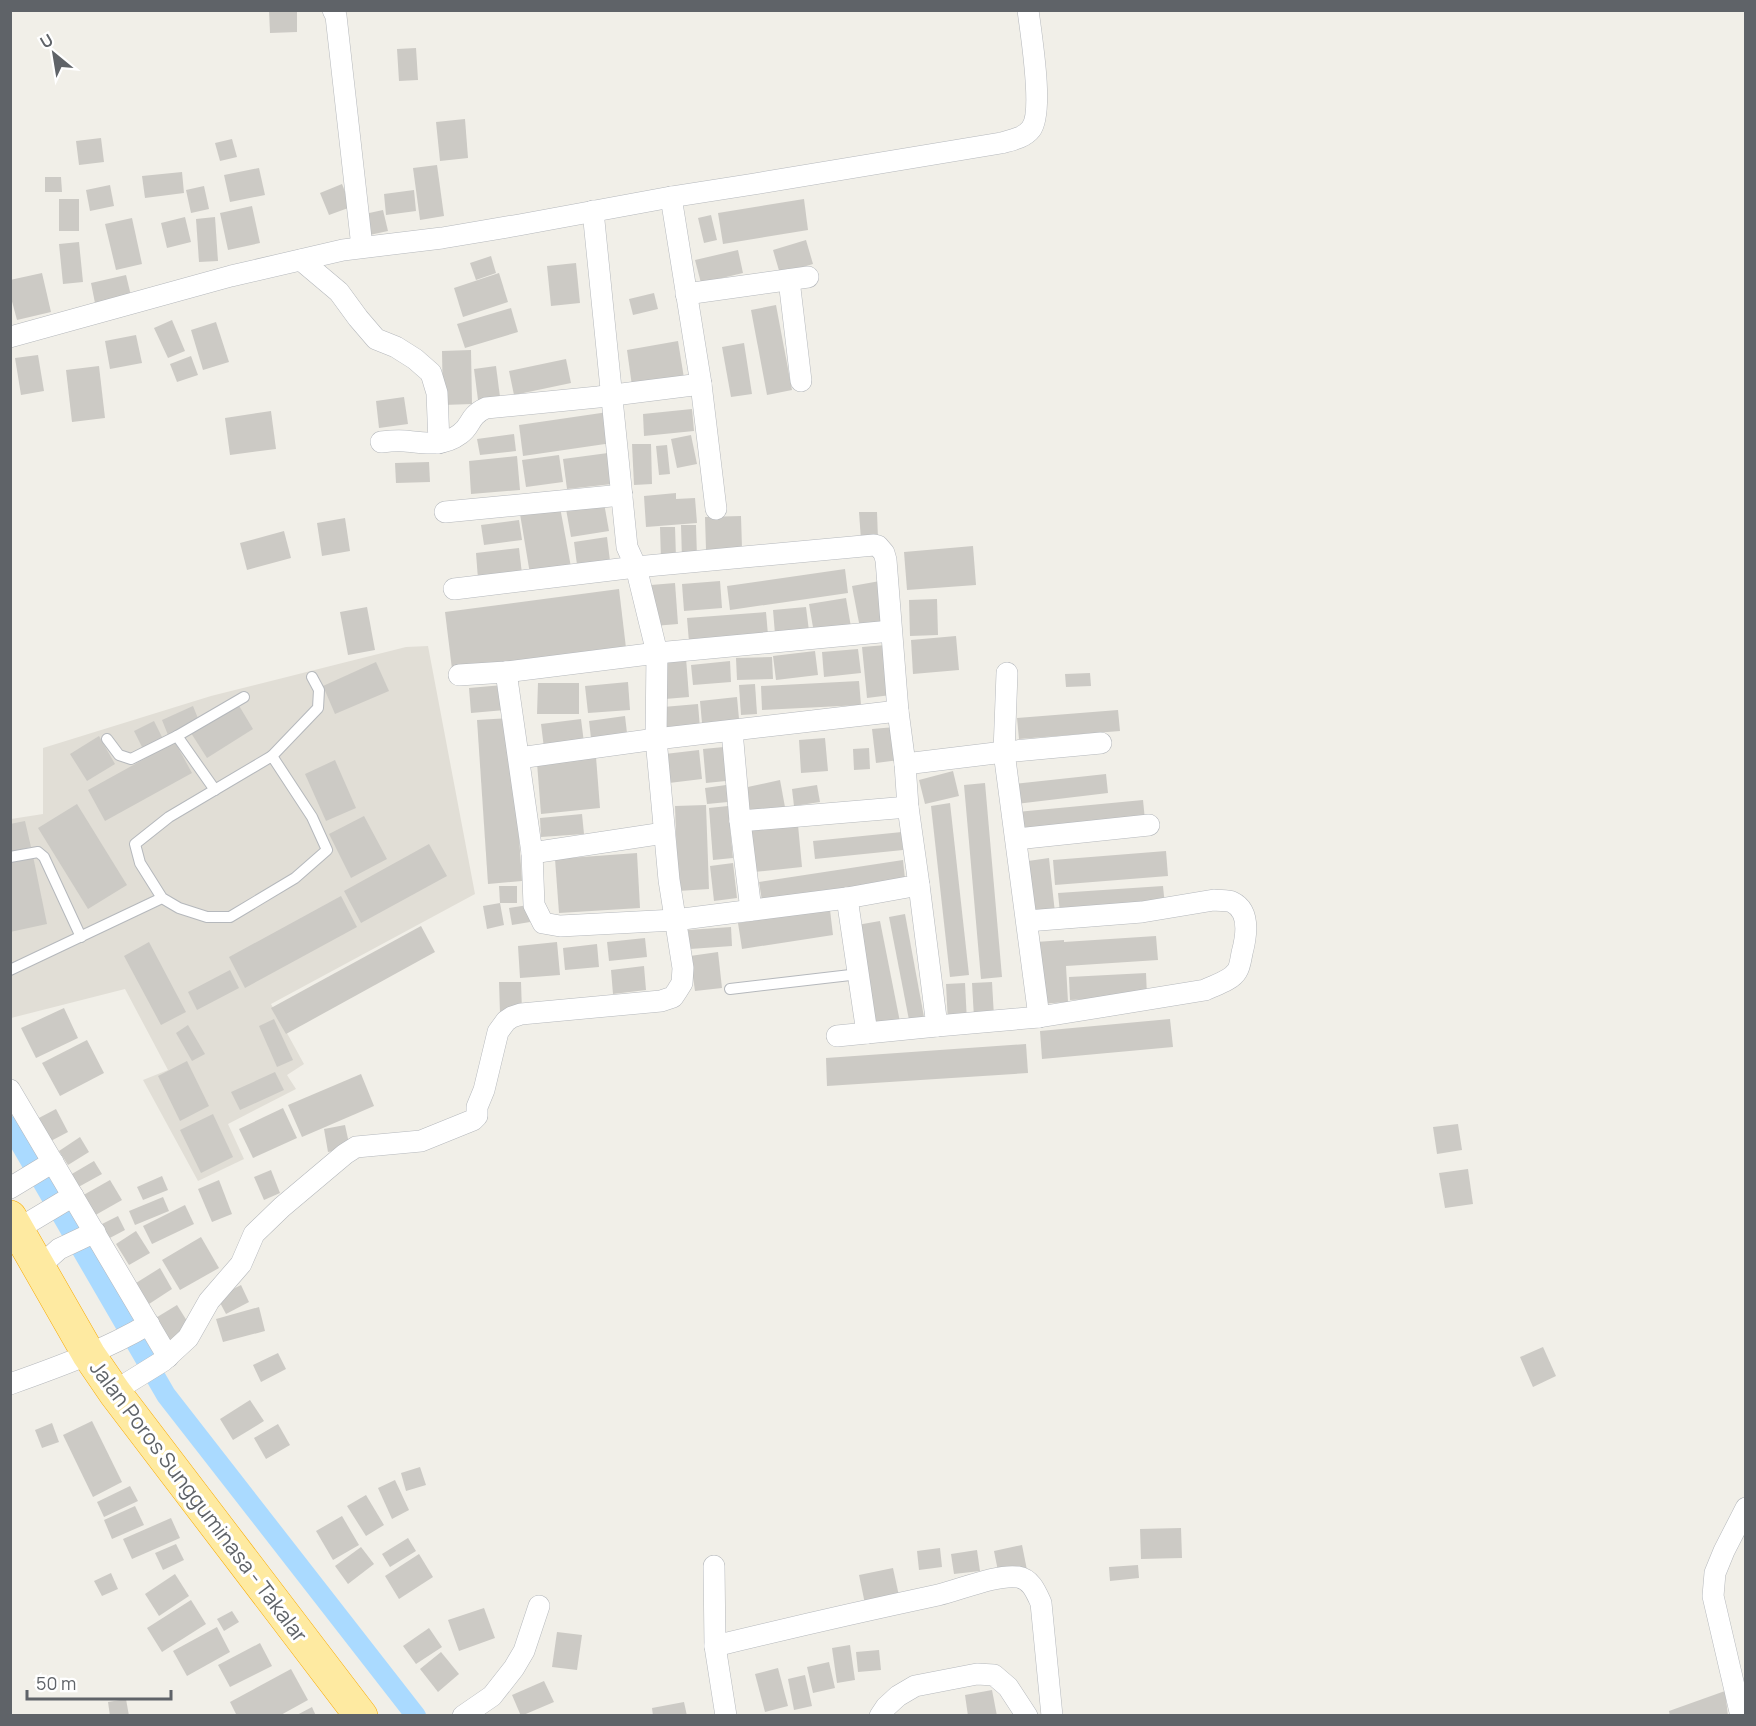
<svg xmlns="http://www.w3.org/2000/svg" width="1756" height="1726" font-family="Manrope,sans-serif">
<style>
.education{fill:#e1ded6}
.lines{fill:none;stroke-linecap:round;stroke-linejoin:round}
.canal{stroke:#aadaff;stroke-width:20}
.building{fill:#cccac5}
.service-casing{stroke:#b5b8bc;stroke-width:12}
.minor-casing{stroke:#b5b8bc;stroke-width:22}
.trunk-casing{stroke:#f9ab00;stroke-width:34}
.service{stroke:#fff;stroke-width:10}
.minor{stroke:#fff;stroke-width:21}
.trunk{stroke:#feeaa1;stroke-width:33}
.labels{text-anchor:middle;dominant-baseline:central;stroke-width:6;stroke-linejoin:round;paint-order:stroke}
.street-label{font-size:21px;fill:#5f6368;stroke:#fff}
</style>
<rect width="100%" height="100%" fill="#f1efe8"/>
<polygon class="education" points="428,646 475,894 271,1004 304,1064 287,1075 296,1089 228,1124 244,1159 198,1181 143,1080 168,1070 125,989 11,1018 11,819 43,814 43,748 211,696 406,647"/>
<g class="lines">
<polyline class="canal" points="10,1126 166,1395 416,1716"/>
</g>
<g class="building">
<polygon points="269,10 297,10 297,32 270,33"/>
<polygon points="416,48 418,80 399,81 397,49"/>
<polygon points="465,119 468,158 440,161 436,122"/>
<polygon points="101,138 104,162 79,165 76,141"/>
<polygon points="232,139 237,157 220,161 215,143"/>
<polygon points="437,165 444,216 420,220 413,168"/>
<polygon points="259,168 265,195 230,202 224,175"/>
<polygon points="182,172 184,193 145,198 142,176"/>
<polygon points="45,177 61,177 62,192 45,192"/>
<polygon points="342,184 351,207 329,215 320,193"/>
<polygon points="110,185 114,206 90,211 86,190"/>
<polygon points="204,186 209,209 191,213 186,190"/>
<polygon points="414,190 416,211 386,215 384,194"/>
<rect x="59" y="199" width="20" height="32"/>
<polygon points="804,199 808,230 723,244 718,213"/>
<polygon points="252,206 260,243 228,250 220,213"/>
<polygon points="383,210 388,231 365,236 360,215"/>
<polygon points="711,215 717,240 704,243 698,218"/>
<polygon points="185,217 191,242 167,248 161,223"/>
<polygon points="215,217 218,261 199,262 196,219"/>
<polygon points="132,218 142,264 116,270 105,224"/>
<polygon points="806,240 813,264 780,274 773,250"/>
<polygon points="79,242 83,282 63,284 59,244"/>
<polygon points="738,250 743,273 701,283 695,260"/>
<polygon points="491,256 496,273 476,280 470,263"/>
<polygon points="576,263 580,303 551,306 547,266"/>
<polygon points="42,273 51,312 17,320 10,294 10,280"/>
<polygon points="499,273 508,302 463,317 454,288"/>
<polygon points="126,275 132,300 96,308 91,283"/>
<polygon points="654,293 658,309 633,315 629,299"/>
<polygon points="776,305 792,390 767,395 751,310"/>
<polygon points="511,308 518,332 465,348 457,324"/>
<polygon points="172,320 185,351 168,358 154,328"/>
<polygon points="216,322 229,362 203,370 191,330"/>
<polygon points="136,335 142,363 110,369 105,341"/>
<polygon points="678,341 684,378 632,386 627,350"/>
<polygon points="744,343 752,394 731,397 722,347"/>
<polygon points="471,350 472,404 443,405 442,351"/>
<polygon points="38,355 44,391 21,395 15,358"/>
<polygon points="191,356 198,375 177,382 170,364"/>
<polygon points="566,359 571,383 514,395 509,371"/>
<polygon points="99,366 105,418 72,422 66,370"/>
<polygon points="496,366 500,397 478,400 474,369"/>
<polygon points="404,397 408,424 379,428 376,401"/>
<polygon points="692,409 694,431 644,436 643,414"/>
<polygon points="271,411 276,449 230,455 225,418"/>
<polygon points="608,412 612,443 523,456 519,425"/>
<polygon points="514,434 516,451 480,455 477,439"/>
<polygon points="691,435 697,464 677,468 671,439"/>
<polygon points="632,444 651,444 652,484 634,485"/>
<polygon points="667,445 670,474 659,475 656,446"/>
<polygon points="608,453 612,484 567,489 563,459"/>
<polygon points="559,455 563,482 526,487 522,460"/>
<polygon points="517,456 520,490 471,494 469,461"/>
<polygon points="429,462 430,482 396,483 395,463"/>
<polygon points="676,493 676,499 695,498 697,523 646,527 644,496"/>
<polygon points="604,503 609,531 571,537 566,509"/>
<polygon points="560,507 571,567 530,574 520,514"/>
<polygon points="859,512 877,512 878,539 861,540"/>
<polygon points="741,516 742,549 706,550 705,517"/>
<polygon points="345,518 350,551 322,556 317,523"/>
<polygon points="519,520 522,540 484,545 481,525"/>
<polygon points="681,525 696,525 697,558 682,559"/>
<polygon points="660,527 675,527 676,559 661,560"/>
<polygon points="284,531 291,558 247,570 240,543"/>
<polygon points="607,537 610,561 577,565 574,542"/>
<polygon points="973,546 976,585 907,590 904,552"/>
<polygon points="519,548 522,574 478,579 476,553"/>
<polygon points="845,569 848,593 730,610 727,586"/>
<polygon points="720,581 722,608 684,611 682,584"/>
<polygon points="880,581 888,623 860,628 852,586"/>
<polygon points="675,583 678,624 654,626 651,585"/>
<polygon points="619,589 626,648 452,669 445,612"/>
<polygon points="846,598 851,627 814,633 809,604"/>
<polygon points="937,599 938,635 910,636 909,600"/>
<polygon points="367,607 375,650 348,655 340,612"/>
<polygon points="806,607 809,631 775,634 773,610"/>
<polygon points="766,612 768,635 689,642 687,618"/>
<polygon points="956,636 959,670 913,674 911,640"/>
<polygon points="886,645 891,695 867,698 862,647"/>
<polygon points="858,649 861,673 824,677 822,652"/>
<polygon points="815,651 818,675 776,680 773,656"/>
<polygon points="772,657 773,679 737,680 736,658"/>
<polygon points="686,658 689,697 665,699 662,661"/>
<polygon points="730,661 731,682 693,685 691,665"/>
<polygon points="376,662 389,691 335,714 323,686"/>
<polygon points="1090,673 1091,686 1066,687 1065,674"/>
<polygon points="859,681 861,705 762,710 761,686"/>
<polygon points="628,682 630,710 588,713 585,686"/>
<polygon points="538,683 579,683 579,714 537,714"/>
<polygon points="755,684 757,714 741,715 739,685"/>
<polygon points="503,685 505,710 471,713 469,688"/>
<polygon points="737,697 739,719 702,723 700,701"/>
<polygon points="238,704 253,729 207,758 191,733"/>
<polygon points="698,704 700,728 665,730 663,707"/>
<polygon points="193,706 199,721 168,735 162,720"/>
<polygon points="1118,710 1120,731 1019,739 1017,718"/>
<polygon points="625,716 627,733 591,738 589,721"/>
<polygon points="511,718 522,881 488,884 477,720"/>
<polygon points="581,719 584,743 544,748 541,724"/>
<polygon points="154,721 164,741 144,751 134,731"/>
<polygon points="895,727 899,760 876,763 872,729"/>
<polygon points="99,736 115,764 87,781 70,754"/>
<polygon points="825,738 828,771 801,773 799,740"/>
<polygon points="175,742 192,773 105,821 88,790"/>
<polygon points="724,747 726,781 706,783 703,749"/>
<polygon points="869,748 870,769 854,770 853,749"/>
<polygon points="699,750 702,779 669,783 665,754"/>
<polygon points="596,757 600,808 541,814 537,763"/>
<polygon points="335,760 356,808 326,821 305,774"/>
<polygon points="953,771 959,796 925,804 919,780"/>
<polygon points="1106,774 1108,793 1016,804 1014,784"/>
<polygon points="780,780 785,807 748,815 743,788"/>
<polygon points="985,783 1002,977 981,979 964,785"/>
<polygon points="726,785 728,802 707,804 705,788"/>
<polygon points="817,785 820,802 794,806 792,789"/>
<polygon points="1143,800 1145,820 1019,832 1017,812"/>
<polygon points="950,803 969,975 950,977 931,806"/>
<polygon points="77,804 127,885 88,909 38,828"/>
<polygon points="706,805 709,889 678,891 675,806"/>
<polygon points="728,806 733,858 713,860 709,808"/>
<polygon points="582,814 584,834 541,837 540,818"/>
<polygon points="364,816 387,859 351,878 329,834"/>
<polygon points="25,821 31,847 10,852 10,824"/>
<polygon points="798,825 802,867 754,872 749,830"/>
<polygon points="902,832 903,850 815,859 813,841"/>
<polygon points="429,844 447,876 361,923 344,891"/>
<polygon points="1166,851 1168,876 1055,885 1053,860"/>
<polygon points="637,853 640,908 559,913 555,859"/>
<polygon points="33,856 47,924 10,932 10,861"/>
<polygon points="1049,858 1055,913 1035,915 1028,861"/>
<polygon points="903,860 905,879 762,901 759,882"/>
<polygon points="733,863 737,898 714,901 710,866"/>
<polygon points="499,886 517,886 517,903 500,903"/>
<polygon points="1163,886 1165,906 1060,913 1058,893"/>
<polygon points="341,896 357,927 245,988 229,957"/>
<polygon points="500,903 504,925 487,929 483,906"/>
<polygon points="528,905 530,922 512,925 509,908"/>
<polygon points="830,910 833,935 742,949 738,923"/>
<polygon points="905,914 924,1017 909,1020 889,917"/>
<polygon points="880,921 900,1022 876,1026 857,925"/>
<polygon points="421,926 435,952 286,1034 271,1008"/>
<polygon points="731,927 732,946 690,949 688,930"/>
<polygon points="1156,936 1158,960 1066,966 1068,1002 1039,1004 1036,942 1064,940 1064,942"/>
<polygon points="645,938 647,957 609,961 607,942"/>
<polygon points="149,942 186,1012 161,1025 124,956"/>
<polygon points="557,942 560,975 520,978 518,946"/>
<polygon points="597,944 599,967 565,970 563,948"/>
<polygon points="718,952 722,988 695,991 690,956"/>
<polygon points="644,966 646,990 613,994 611,970"/>
<polygon points="230,970 239,988 197,1010 188,992"/>
<polygon points="1146,973 1147,996 1070,1000 1069,977"/>
<polygon points="499,982 521,982 522,1012 500,1013"/>
<polygon points="992,982 994,1017 974,1018 972,983"/>
<polygon points="965,983 967,1022 948,1023 946,984"/>
<polygon points="64,1008 78,1038 36,1058 21,1028"/>
<polygon points="274,1019 293,1060 277,1067 259,1026"/>
<polygon points="1170,1019 1173,1047 1042,1059 1040,1031"/>
<polygon points="188,1025 205,1054 192,1061 176,1033"/>
<polygon points="87,1040 104,1073 60,1096 42,1063"/>
<polygon points="1026,1044 1028,1073 827,1086 826,1058"/>
<polygon points="187,1061 209,1106 180,1121 158,1076"/>
<polygon points="275,1072 284,1090 240,1110 231,1092"/>
<polygon points="361,1074 374,1106 302,1137 288,1105"/>
<polygon points="283,1108 297,1138 253,1158 239,1129"/>
<polygon points="56,1109 68,1132 47,1143 35,1120"/>
<polygon points="213,1114 233,1157 201,1173 180,1130"/>
<polygon points="1458,1124 1462,1150 1437,1154 1433,1127"/>
<polygon points="345,1125 350,1148 328,1152 324,1129"/>
<polygon points="80,1137 89,1152 68,1165 59,1151"/>
<polygon points="94,1161 102,1174 73,1190 65,1178"/>
<polygon points="1468,1169 1473,1204 1445,1208 1439,1173"/>
<polygon points="271,1170 280,1193 264,1200 254,1177"/>
<polygon points="162,1176 168,1190 143,1200 137,1187"/>
<polygon points="110,1180 122,1200 92,1217 80,1197"/>
<polygon points="219,1180 232,1214 212,1222 198,1189"/>
<polygon points="163,1197 169,1211 135,1225 129,1211"/>
<polygon points="185,1205 194,1224 152,1244 143,1226"/>
<polygon points="118,1216 125,1230 106,1240 98,1226"/>
<polygon points="136,1231 150,1253 129,1265 116,1244"/>
<polygon points="201,1237 219,1268 180,1290 162,1260"/>
<polygon points="160,1268 172,1289 149,1304 136,1283"/>
<polygon points="241,1285 249,1302 226,1314 217,1297"/>
<polygon points="177,1305 192,1329 169,1343 154,1319"/>
<polygon points="259,1307 265,1331 223,1342 216,1319"/>
<polygon points="1543,1347 1556,1376 1533,1387 1520,1357"/>
<polygon points="278,1353 286,1369 261,1382 253,1365"/>
<polygon points="250,1400 264,1421 233,1440 220,1419"/>
<polygon points="92,1421 122,1482 93,1497 63,1435"/>
<polygon points="52,1423 59,1442 42,1448 35,1430"/>
<polygon points="278,1424 290,1445 266,1459 254,1438"/>
<polygon points="420,1467 426,1485 406,1491 401,1473"/>
<polygon points="395,1480 409,1510 392,1519 378,1488"/>
<polygon points="130,1486 138,1501 104,1517 97,1502"/>
<polygon points="366,1495 384,1525 366,1536 347,1506"/>
<polygon points="135,1506 144,1525 112,1539 104,1520"/>
<polygon points="342,1516 359,1545 333,1560 316,1531"/>
<polygon points="171,1518 180,1538 132,1559 123,1539"/>
<polygon points="1181,1528 1182,1558 1141,1559 1140,1529"/>
<polygon points="408,1538 416,1551 390,1567 382,1554"/>
<polygon points="176,1544 184,1560 163,1570 155,1553"/>
<polygon points="1022,1545 1027,1570 999,1576 994,1551"/>
<polygon points="361,1547 374,1564 348,1584 335,1566"/>
<polygon points="940,1548 942,1567 919,1570 917,1551"/>
<polygon points="977,1550 980,1571 954,1574 951,1554"/>
<polygon points="419,1554 433,1577 399,1599 385,1576"/>
<polygon points="1138,1565 1139,1578 1110,1581 1109,1567"/>
<polygon points="893,1568 899,1596 865,1604 859,1575"/>
<polygon points="111,1573 118,1589 102,1596 94,1581"/>
<polygon points="175,1574 189,1596 159,1616 145,1594"/>
<polygon points="191,1600 206,1624 162,1652 147,1628"/>
<polygon points="484,1608 495,1638 459,1651 448,1620"/>
<polygon points="232,1611 239,1622 224,1631 217,1619"/>
<polygon points="217,1627 230,1652 187,1676 173,1651"/>
<polygon points="429,1628 442,1647 416,1664 403,1646"/>
<polygon points="557,1632 582,1635 577,1670 552,1667"/>
<polygon points="260,1643 272,1666 230,1687 218,1665"/>
<polygon points="850,1645 855,1680 837,1683 832,1648"/>
<polygon points="879,1650 881,1670 858,1672 856,1652"/>
<polygon points="441,1652 459,1674 438,1692 420,1669"/>
<polygon points="829,1662 835,1688 813,1693 807,1667"/>
<polygon points="778,1668 788,1706 765,1712 755,1674"/>
<polygon points="291,1669 308,1700 279,1716 237,1716 230,1702"/>
<polygon points="805,1675 812,1706 794,1710 788,1679"/>
<polygon points="544,1681 554,1702 521,1716 512,1695"/>
<polygon points="992,1690 997,1716 968,1716 965,1695"/>
<polygon points="1725,1691 1728,1716 1670,1716 1669,1711"/>
<polygon points="126,1699 129,1716 110,1716 108,1702"/>
<polygon points="684,1702 687,1716 653,1716 652,1708"/>
<polygon points="312,1707 316,1716 295,1716"/>
</g>
<g class="lines">
<defs>
<g id="service">
<polyline points="177,736 244,697"/>
<polyline points="107,739 119,755 131,759 177,736 215,790"/>
<polyline points="272,756 318,708 319,690 312,677"/>
<polyline points="10,857 38,852 44,857 81,937"/>
<polyline points="10,970 162,898 179,908 207,917 230,917 295,878 327,850 312,817 272,756 169,817 135,844 140,863 162,898"/>
<polyline points="730,989 859,974"/>
</g>
<g id="minor">
<polyline points="333,10 336,16 362,247"/>
<polyline points="301,260 339,292 358,318 376,339 396,347 415,359 431,373 437,393 439,443"/>
<polyline points="789,280 801,381"/>
<polyline points="686,294 808,277"/>
<path d="M10 337 231 276 343 250 442 238 519 225 671 197 754 184 1001 143C1012 140 1024 138 1031 129 1044 112 1031 34 1028 10"/>
<polyline points="701,384 716,509"/>
<path d="M381 442C389 441 397 440 405 441 424 443 443 447 460 434 472 426 468 416 486 408L598 397 701 384 671 197"/>
<polyline points="445,512 622,495"/>
<polyline points="454,589 636,567 874,545 878,546 884,553 886,560 898,711 905,764 908,807 919,885 847,898 675,920 560,926 543,923 534,905 532,853"/>
<polyline points="506,672 532,853 664,833"/>
<polyline points="1007,673 1004,752 1039,1017"/>
<polyline points="459,675 506,672 657,653 891,631"/>
<polyline points="732,731 740,821 751,910"/>
<polyline points="519,758 656,739 898,711"/>
<polyline points="905,764 1004,752 1101,743"/>
<polyline points="740,821 908,807"/>
<polyline points="1016,839 1149,825"/>
<polyline points="847,898 867,1033"/>
<path d="M937 1026 1039 1017 1205 990C1215 985 1231 981 1237 971 1240 967 1241 958 1242 953 1246 938 1251 911 1232 902 1227 900 1220 901 1214 900L1142 912 1027 921"/>
<polyline points="837,1036 937,1026 919,885"/>
<polyline points="10,1090 168,1357"/>
<polyline points="10,1188 53,1162"/>
<polyline points="18,1229 73,1196"/>
<polyline points="36,1264 49,1258 59,1249 95,1232"/>
<path d="M10 1384C58 1367 105 1350 149 1324"/>
<polyline points="115,1393 129,1382 163,1361 188,1338 209,1301 241,1264 254,1234 282,1207 345,1154 356,1147 421,1141 473,1120 477,1116 477,1107 484,1090 498,1032 506,1021 512,1017 521,1014 661,1001 673,997 677,991 682,983 683,968 669,880 656,739 657,653 636,567 627,547 593,211"/>
<polyline points="714,1566 715,1646 726,1716"/>
<path d="M715 1646C789 1628 863 1611 938 1595 960 1590 996 1574 1018 1577 1031 1579 1036 1592 1041 1603L1052 1716"/>
<polyline points="463,1716 492,1696 514,1668 524,1651 539,1606"/>
<polyline points="880,1716 886,1707 898,1696 915,1686 977,1674 994,1675 1008,1687 1027,1716"/>
<polyline points="1741,1716 1713,1596 1715,1573 1724,1551 1746,1508"/>
</g>
<polyline id="trunk" points="10,1217 89,1355 115,1393 361,1716"/>
</defs>
<use href="#service" class="service-casing"/>
<use href="#minor" class="minor-casing"/>
<use href="#trunk" class="trunk-casing"/>
<use href="#service" class="service"/>
<use href="#minor" class="minor"/>
<use href="#trunk" class="trunk"/>
</g>
<g class="labels">
<g class="street-label">
<text transform="translate(199 1501) rotate(53)">Jalan Poros Sungguminasa - Takalar</text>
</g>
</g>
<rect width="1756" height="1726" fill="none" stroke="#5f6368" stroke-width="24"/>
<g transform="translate(54 54) rotate(330)" stroke="#ffffff" stroke-width="4.5" paint-order="stroke">
<path d="M0-4.5L10 22L0 15L-10 22Z" fill="#5f6368"/>
<text y="-9" font-size="16" font-weight="bold" text-anchor="middle" fill="#5f6368">U</text>
</g>
<path d="M27 1690v9h144v-9" fill="none" stroke="#5f6368" stroke-width="3"/>
<text x="36" y="1690" font-size="18" fill="#5f6368" stroke="#ffffff" stroke-width="4.5" paint-order="stroke">50 m</text>
</svg>
